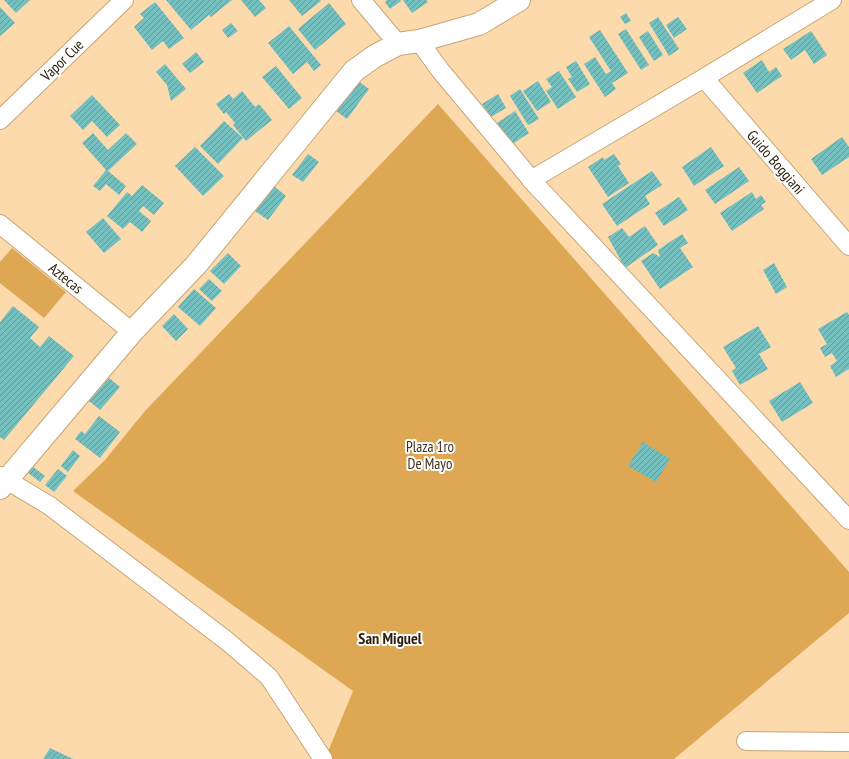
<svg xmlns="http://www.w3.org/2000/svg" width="849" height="759" font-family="'PT Sans Narrow',sans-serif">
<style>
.green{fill:#dea753}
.building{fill:url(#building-hatch)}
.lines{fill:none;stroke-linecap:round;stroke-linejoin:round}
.minor-casing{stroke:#c6a577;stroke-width:20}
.major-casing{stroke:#c6a577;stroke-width:24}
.minor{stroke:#fff;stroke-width:18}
.major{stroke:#fff;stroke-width:22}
.labels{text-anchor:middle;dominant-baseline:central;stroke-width:4;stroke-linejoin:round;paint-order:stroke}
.street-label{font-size:15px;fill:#2b1f0c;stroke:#fff}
.park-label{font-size:15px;fill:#3e301b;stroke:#fff}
.neighbourhood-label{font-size:16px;font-weight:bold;fill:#2b1f0c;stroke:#fff}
</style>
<defs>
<pattern id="building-hatch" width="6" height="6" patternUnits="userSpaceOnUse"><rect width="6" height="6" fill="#76bfbf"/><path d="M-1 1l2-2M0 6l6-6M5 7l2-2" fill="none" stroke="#619b9a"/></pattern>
</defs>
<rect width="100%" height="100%" fill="#fddaab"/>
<g class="green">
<polygon points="438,104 849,572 849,613 674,759 325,759 353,691 73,491 105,460 145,411"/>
<polygon points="12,248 66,292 44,318 0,283 0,262"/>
</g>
<g class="building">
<polygon points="4,0 30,0 16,13"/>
<polygon points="166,0 232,0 211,17 209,15 191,30"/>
<polygon points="241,0 259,0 266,8 255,17"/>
<polygon points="289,0 320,0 321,1 302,16"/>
<polygon points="387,0 400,0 401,1 390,9 385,2"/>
<polygon points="403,0 426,0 428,2 412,13"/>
<polygon points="155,2 184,38 169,49 163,41 152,50 134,27 144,18 140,14"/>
<polygon points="329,3 346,24 315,50 298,29"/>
<polygon points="0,7 15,23 0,36"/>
<polygon points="626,13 631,21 625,24 620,17"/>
<polygon points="658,17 679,49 669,56 649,23"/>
<polygon points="678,17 687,29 674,38 666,25"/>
<polygon points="231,23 238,31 228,38 222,30"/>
<polygon points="289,26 321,65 314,71 307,62 293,74 268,43"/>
<polygon points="626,29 649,65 641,70 618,34"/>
<polygon points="600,30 628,73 612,83 616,89 605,97 584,64 595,57 606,74 611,71 589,37"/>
<polygon points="648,31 663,55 654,61 639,37"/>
<polygon points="811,31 827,55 814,64 805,50 791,60 783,49"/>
<polygon points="196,52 204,62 190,73 182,64"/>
<polygon points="762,60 769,72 776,67 782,76 757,93 743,73"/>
<polygon points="576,61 590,84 577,92 568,79 572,77 566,67"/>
<polygon points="165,64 186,89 171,101 167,85 156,72"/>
<polygon points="276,66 302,98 289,109 262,77"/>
<polygon points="559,71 576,97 558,109 546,91 552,87 546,79"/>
<polygon points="354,78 369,89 347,119 332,108"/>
<polygon points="538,81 551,102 537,111 523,91"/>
<polygon points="520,89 539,119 528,125 510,96"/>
<polygon points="242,91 255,107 259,104 272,120 246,141 233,125 235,123 226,112 224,114 216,104 229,94 233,99"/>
<polygon points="498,94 506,108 491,117 482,104"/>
<polygon points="92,95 120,125 107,137 92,121 83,130 70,116"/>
<polygon points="515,111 529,133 511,145 497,123"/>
<polygon points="224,121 243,138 218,164 200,146"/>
<polygon points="93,133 108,150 126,133 137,144 108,171 126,186 119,195 106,184 100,191 93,186 106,170 82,143"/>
<polygon points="842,137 849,147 849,157 822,175 811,159"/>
<polygon points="195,147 224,176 203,196 175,166"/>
<polygon points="711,147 724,166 694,186 682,167"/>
<polygon points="308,154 319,162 303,182 292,175"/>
<polygon points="614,154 621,164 618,166 629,183 608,197 588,167 603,157 604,160"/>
<polygon points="739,167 749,181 715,204 705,190"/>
<polygon points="652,171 662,185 645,196 650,204 617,226 602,204"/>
<polygon points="269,182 286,196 268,220 255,211 264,200 258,196"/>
<polygon points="142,185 164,203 154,215 143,206 139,211 151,221 142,232 130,222 123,229 107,216 127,192 132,196"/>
<polygon points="752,192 756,199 761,195 766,202 761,205 764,209 732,231 720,213"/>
<polygon points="679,197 688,210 664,226 655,213"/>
<polygon points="103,218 121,239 104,253 86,232"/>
<polygon points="645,226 658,245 625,268 608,237 622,228 629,237"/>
<polygon points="682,234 688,243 680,248 693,267 660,289 641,261 653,253 660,257 658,250"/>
<polygon points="228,253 241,266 224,284 210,271"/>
<polygon points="774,263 787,287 776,294 763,270"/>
<polygon points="209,279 222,291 212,301 199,289"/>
<polygon points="194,289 216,308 200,326 178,307"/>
<polygon points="13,306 39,327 30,338 40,347 49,336 74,356 4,440 0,437 0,322"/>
<polygon points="847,312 849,315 849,369 836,377 830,366 837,361 832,353 825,357 820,348 827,344 818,329"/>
<polygon points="174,314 188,329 176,341 162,326"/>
<polygon points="758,326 771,347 759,354 768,369 740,385 732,371 736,368 723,347"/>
<polygon points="109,378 120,387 100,410 89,401"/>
<polygon points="800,382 813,403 782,422 769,401"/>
<polygon points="99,416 120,432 100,458 75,439 81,431 85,434"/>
<polygon points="643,442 670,459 656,482 628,466"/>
<polygon points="73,450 80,456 68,472 61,466"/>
<polygon points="32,466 45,476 40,482 27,472"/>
<polygon points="58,469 67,476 54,492 45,485"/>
<polygon points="50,748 73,759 43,759"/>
</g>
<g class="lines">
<defs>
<g id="minor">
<polyline points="361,0 398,44"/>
<polyline points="419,41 440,70 535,184 849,520"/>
<polyline points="704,78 849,246"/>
<polyline points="0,120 124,0"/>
<polyline points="531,180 704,78 832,0"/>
<polyline points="0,224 132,332"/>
<polyline points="0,476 50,506 227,641 269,677 323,759"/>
<polyline points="746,741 849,742"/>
</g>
<polyline id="major" points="0,488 132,332 196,265 354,71 375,56 398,44 419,41 479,24 519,0"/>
</defs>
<use href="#minor" class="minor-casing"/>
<use href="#major" class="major-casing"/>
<use href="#minor" class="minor"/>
<use href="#major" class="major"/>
</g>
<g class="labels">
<g class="street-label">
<text transform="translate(62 60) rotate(-44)">Vapor Cue</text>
<text transform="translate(776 162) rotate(49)">Guido Boggiani</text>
<text transform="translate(66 278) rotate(39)">Aztecas</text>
</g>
<g class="park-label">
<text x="430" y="446">Plaza 1ro<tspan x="430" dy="17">De Mayo</tspan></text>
</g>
<g class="neighbourhood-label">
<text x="390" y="638">San Miguel</text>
</g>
</g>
</svg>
